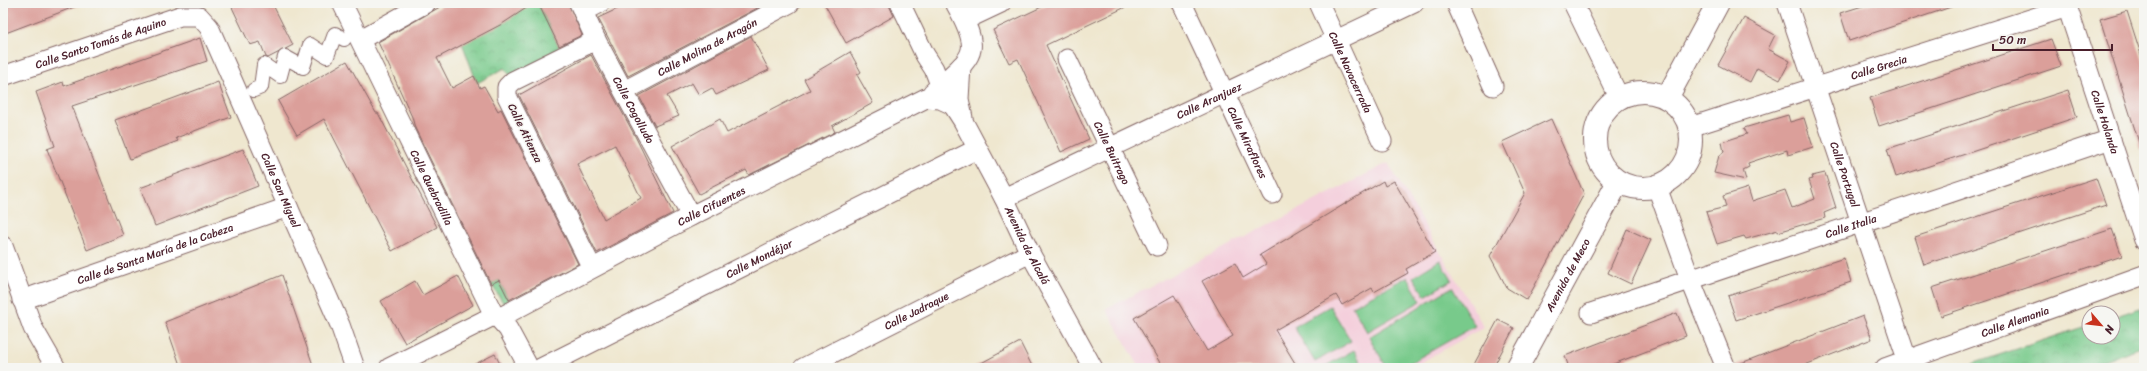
<svg xmlns="http://www.w3.org/2000/svg" width="2147" height="371" font-family="Sriracha,sans-serif">
<style>
.built{fill:#f4cfdc}
.green{fill:#78ca8b;stroke:#61745b}
.park{fill:url(#park-crowns);stroke:#61745b}
.building{fill:#db9f9a;fill-rule:evenodd}
.lines{fill:none;stroke-linecap:round;stroke-linejoin:round}
.pedestrian-casing{stroke:#846564;stroke-width:16}
.minor-casing{stroke:#846564;stroke-width:21}
.tertiary-casing{stroke:#846564;stroke-width:24}
.pedestrian{stroke:#fff;stroke-width:14}
.minor{stroke:#fff;stroke-width:19}
.tertiary{stroke:#fff;stroke-width:22}
.labels{text-anchor:middle;dominant-baseline:central;stroke-width:3;stroke-linejoin:round;paint-order:stroke}
.street-label{font-size:11px;fill:#4a1f2b;stroke:#f6f6f2}
</style>
<defs>
<pattern id="park-crowns" width="20" height="18" patternUnits="userSpaceOnUse"><rect width="20" height="18" fill="#78ca8b"/><path d="M2 6a3 3 0 1 1 6 0M12 15a3 3 0 1 1 6 0" fill="none" stroke="#69ad78"/></pattern>
</defs>
<rect width="100%" height="100%" fill="#f6f6f2"/>
<filter id="ink" filterUnits="userSpaceOnUse"><feTurbulence type="fractalNoise" baseFrequency=".025" numOctaves="2"/><feDisplacementMap in="SourceGraphic" scale="8" xChannelSelector="R" yChannelSelector="G"/><feConvolveMatrix kernelMatrix="1 2 1 2 8 2 1 2 1" color-interpolation-filters="sRGB"/></filter>
<filter id="wash" filterUnits="userSpaceOnUse"><feTurbulence type="fractalNoise" baseFrequency=".012" numOctaves="4" result="noise"/><feDisplacementMap in="SourceGraphic" scale="16" xChannelSelector="R" yChannelSelector="G"/><feGaussianBlur stdDeviation="0.9" result="paint"/><feColorMatrix in="noise" values="0 0 0 0 0 0 0 0 0 0 0 0 0 0 0 0 0 1.4 0 .05"/><feComposite in="paint" operator="in"/></filter>
<g filter="url(#wash)">
<rect width="100%" height="100%" fill="#efe7cf"/>
<polygon class="built" points="1388,163 1484,327 1411,368 1140,368 1106,309"/>
<g class="green">
<polygon points="1440,260 1452,280 1425,296 1413,277"/>
<polygon points="1407,277 1421,301 1367,332 1352,306"/>
<polygon points="499,280 509,301 504,304 491,284"/>
<polygon points="1452,287 1475,326 1401,368 1387,368 1369,337"/>
<polygon points="1330,306 1351,341 1315,362 1294,327"/>
<polygon points="1354,350 1364,368 1322,368"/>
</g>
<g class="park">
<polygon points="533,3 538,3 562,53 511,77 505,68 477,83 462,43"/>
<polygon points="2140,308 2144,319 2144,346 2082,368 1960,368 2089,325 2089,337 2113,337 2113,317"/>
</g>
<g id="blocks">
<g class="building">
<polygon points="3,3 82,3 82,4 3,34"/>
<polygon points="230,3 272,3 293,45 268,58 266,57 260,42 250,45"/>
<polygon points="447,3 534,3 502,24 437,58 452,88 474,76 480,88 484,86 498,111 501,109 578,264 509,300 499,280 491,284 415,128 412,117 378,42"/>
<polygon points="538,3 568,3 582,35 559,46"/>
<polygon points="630,3 767,3 628,76 598,18"/>
<polygon points="824,3 888,3 894,16 846,43"/>
<polygon points="1050,3 1134,3 1046,45 1089,139 1061,152 1018,59 1009,63 993,30"/>
<polygon points="1872,3 1957,3 1957,5 1849,41 1840,13"/>
<polygon points="2127,11 2144,64 2144,148 2141,149 2100,19"/>
<polygon points="1744,18 1775,35 1768,49 1790,61 1780,80 1757,68 1750,82 1718,65"/>
<polygon points="751,36 769,70 716,95 712,88 699,95 692,83 667,96 679,116 655,126 639,96"/>
<polygon points="200,38 207,61 72,106 123,235 87,250 47,149 55,146 36,92 63,82 64,86"/>
<polygon points="2051,39 2061,66 1879,126 1870,98"/>
<polygon points="850,52 861,72 857,75 873,103 832,126 835,132 749,175 746,170 699,194 672,146 720,119 727,133 810,90 804,79"/>
<path d="M591 55 634 134 673 213 597 253 519 95ZM615 145 641 198 604 219 577 164Z"/>
<polygon points="347,61 376,113 378,113 437,227 392,251 324,119 297,135 278,101"/>
<polygon points="218,82 231,117 176,138 178,141 130,159 115,120"/>
<polygon points="2068,90 2077,117 1896,177 1887,149"/>
<polygon points="1788,115 1790,122 1804,118 1813,147 1788,155 1787,150 1748,163 1749,167 1743,170 1746,180 1714,173 1719,156 1724,152 1722,142 1747,134 1744,128"/>
<polygon points="1551,119 1584,194 1527,300 1507,288 1490,256 1525,193 1502,142"/>
<polygon points="243,149 258,186 155,226 140,188"/>
<polygon points="1825,173 1836,208 1824,213 1825,218 1778,232 1778,230 1746,239 1744,236 1717,244 1706,212 1726,207 1723,196 1748,188 1752,201 1785,190 1792,208 1815,199 1809,180 1813,179 1812,176"/>
<polygon points="2096,178 2106,205 1924,265 1915,237"/>
<polygon points="1383,181 1385,186 1394,181 1435,252 1406,269 1408,273 1374,292 1372,288 1342,305 1336,295 1275,330 1298,368 1163,368 1134,318 1174,295 1207,351 1233,336 1202,281 1235,263 1243,278 1266,264 1260,255"/>
<polygon points="1627,229 1651,240 1631,284 1608,273"/>
<polygon points="2112,229 2122,256 1941,316 1932,288"/>
<polygon points="1844,258 1851,282 1736,320 1728,296"/>
<polygon points="282,275 314,368 181,368 165,322"/>
<polygon points="458,276 473,305 405,343 381,301 415,281 423,295"/>
<polygon points="1677,313 1686,336 1603,368 1569,368 1565,356"/>
<polygon points="1863,316 1872,339 1797,368 1737,368 1736,365"/>
<polygon points="1498,320 1514,328 1493,368 1472,368"/>
<polygon points="1020,342 1033,368 972,368"/>
<polygon points="495,354 502,368 467,368"/>
</g>
</g>
</g>
<g filter="url(#ink)">
<use href="#blocks" fill-opacity="0" stroke="#846564" stroke-width="1"/>
<g class="lines">
<defs>
<polyline id="pedestrian" points="254,90 261,87 264,65 280,76 285,57 303,67 310,45 327,56 335,34 344,39"/>
<g id="minor">
<path id="s1" d="M342 3 492 311 508 329 529 368"/>
<path id="s2" d="M579 3 596 40 691 216"/>
<path id="s3" d="M900 3 925 55 934 69 940 85 963 121 1004 198 1030 253 1093 368"/>
<path id="s4" d="M1182 3 1272 194"/>
<path id="s5" d="M1319 3 1382 141"/>
<polyline points="1456,3 1493,86"/>
<polyline points="1573,3 1619,97"/>
<path id="s6" d="M1787 3 1910 368"/>
<path id="s7" d="M2066 3 2144 240"/>
<polyline points="583,12 600,3"/>
<polyline points="965,20 1001,3"/>
<polyline points="361,39 426,3"/>
<path id="s8" d="M1067 59 1157 246"/>
<polyline points="961,66 959,99 963,118"/>
<path id="s9" d="M3 76 180 16H199L209 27 340 325 355 368"/>
<path id="s10" d="M624 91 790 3"/>
<path d="M932 93C972 55 985 57 955 3"/>
<path id="s11" d="M1690 127 2068 7"/>
<polyline points="1657,187 1690,279 1726,368"/>
<path id="s12" d="M1004 198 1414 3"/>
<polyline points="3,246 33,328 56,368"/>
<polyline points="592,268 507,96 507,87 513,81 596,40"/>
<path id="s13" d="M22 300 288 207"/>
<path id="s14" d="M1591 313 2111 139"/>
<path id="s15" d="M499 318 691 216 926 98 940 99 951 104"/>
<polyline points="389,368 495,315"/>
<path id="s16" d="M541 368 977 149"/>
<path id="s17" d="M803 368 1030 253"/>
<path id="s18" d="M1885 368 2144 275"/>
</g>
<g id="tertiary">
<circle cx="1643" cy="140" r="48"/>
<polyline points="1667,98 1718,3"/>
<path id="s19" d="M1517 368 1618 182"/>
</g>
</defs>
<use href="#pedestrian" class="pedestrian-casing"/>
<use href="#minor" class="minor-casing"/>
<use href="#tertiary" class="tertiary-casing"/>
<use href="#pedestrian" class="pedestrian"/>
<use href="#minor" class="minor"/>
<use href="#tertiary" class="tertiary"/>
</g>
</g>
<g class="labels">
<g class="street-label">
<text stroke="none"><textPath href="#s9" startOffset="103">Calle Santo Tomás de Aquino</textPath></text>
<text stroke="none"><textPath href="#s10" startOffset="94">Calle Molina de Aragón</textPath></text>
<text stroke="none"><textPath href="#s11" startOffset="198">Calle Grecia</textPath></text>
<text stroke="none"><textPath href="#s5" startOffset="76">Calle Navacerrada</textPath></text>
<text stroke="none"><textPath href="#s12" startOffset="227">Calle Aranjuez</textPath></text>
<text stroke="none"><textPath href="#s2" startOffset="120">Calle Cogolludo</textPath></text>
<text stroke="none"><textPath href="#s7" startOffset="125">Calle Holanda</textPath></text>
<text transform="translate(525 133) rotate(64)">Calle Atienza</text>
<text stroke="none"><textPath href="#s4" startOffset="154">Calle Miraflores</textPath></text>
<text stroke="none"><textPath href="#s8" startOffset="104">Calle Buitrago</textPath></text>
<text stroke="none"><textPath href="#s6" startOffset="181">Calle Portugal</textPath></text>
<text stroke="none"><textPath href="#s1" startOffset="205">Calle Quebradilla</textPath></text>
<text stroke="none"><textPath href="#s9" startOffset="399">Calle San Miguel</textPath></text>
<text stroke="none"><textPath href="#s15" startOffset="240">Calle Cifuentes</textPath></text>
<text stroke="none"><textPath href="#s14" startOffset="274">Calle Italia</textPath></text>
<text stroke="none"><textPath href="#s3" startOffset="274">Avenida de Alcalá</textPath></text>
<text stroke="none"><textPath href="#s13" startOffset="141">Calle de Santa María de la Cabeza</textPath></text>
<text stroke="none"><textPath href="#s16" startOffset="244">Calle Mondéjar</textPath></text>
<text stroke="none"><textPath href="#s19" startOffset="106">Avenida de Meco</textPath></text>
<text stroke="none"><textPath href="#s17" startOffset="127">Calle Jadraque</textPath></text>
<text stroke="none"><textPath href="#s18" startOffset="138">Calle Alemania</textPath></text>
</g>
</g>
<rect width="2147" height="371" fill="none" stroke="#f6f6f2" stroke-width="16"/>
<g transform="translate(2101 325) rotate(118)"><circle r="19" fill="#f6f6f2" stroke="#b1a0a2"/>
<path d="M0-3L7 15L0 10L-7 15Z" fill="#c8321e"/>
<text y="-6" font-size="11" font-weight="bold" text-anchor="middle" fill="#4a1f2b">N</text>
</g>
<path d="M1993 44v6h119v-6" fill="none" stroke="#4a1f2b" stroke-width="2"/>
<text x="1999" y="44" font-size="12" fill="#4a1f2b" stroke="#f6f6f2" stroke-width="3" paint-order="stroke">50 m</text>
</svg>
